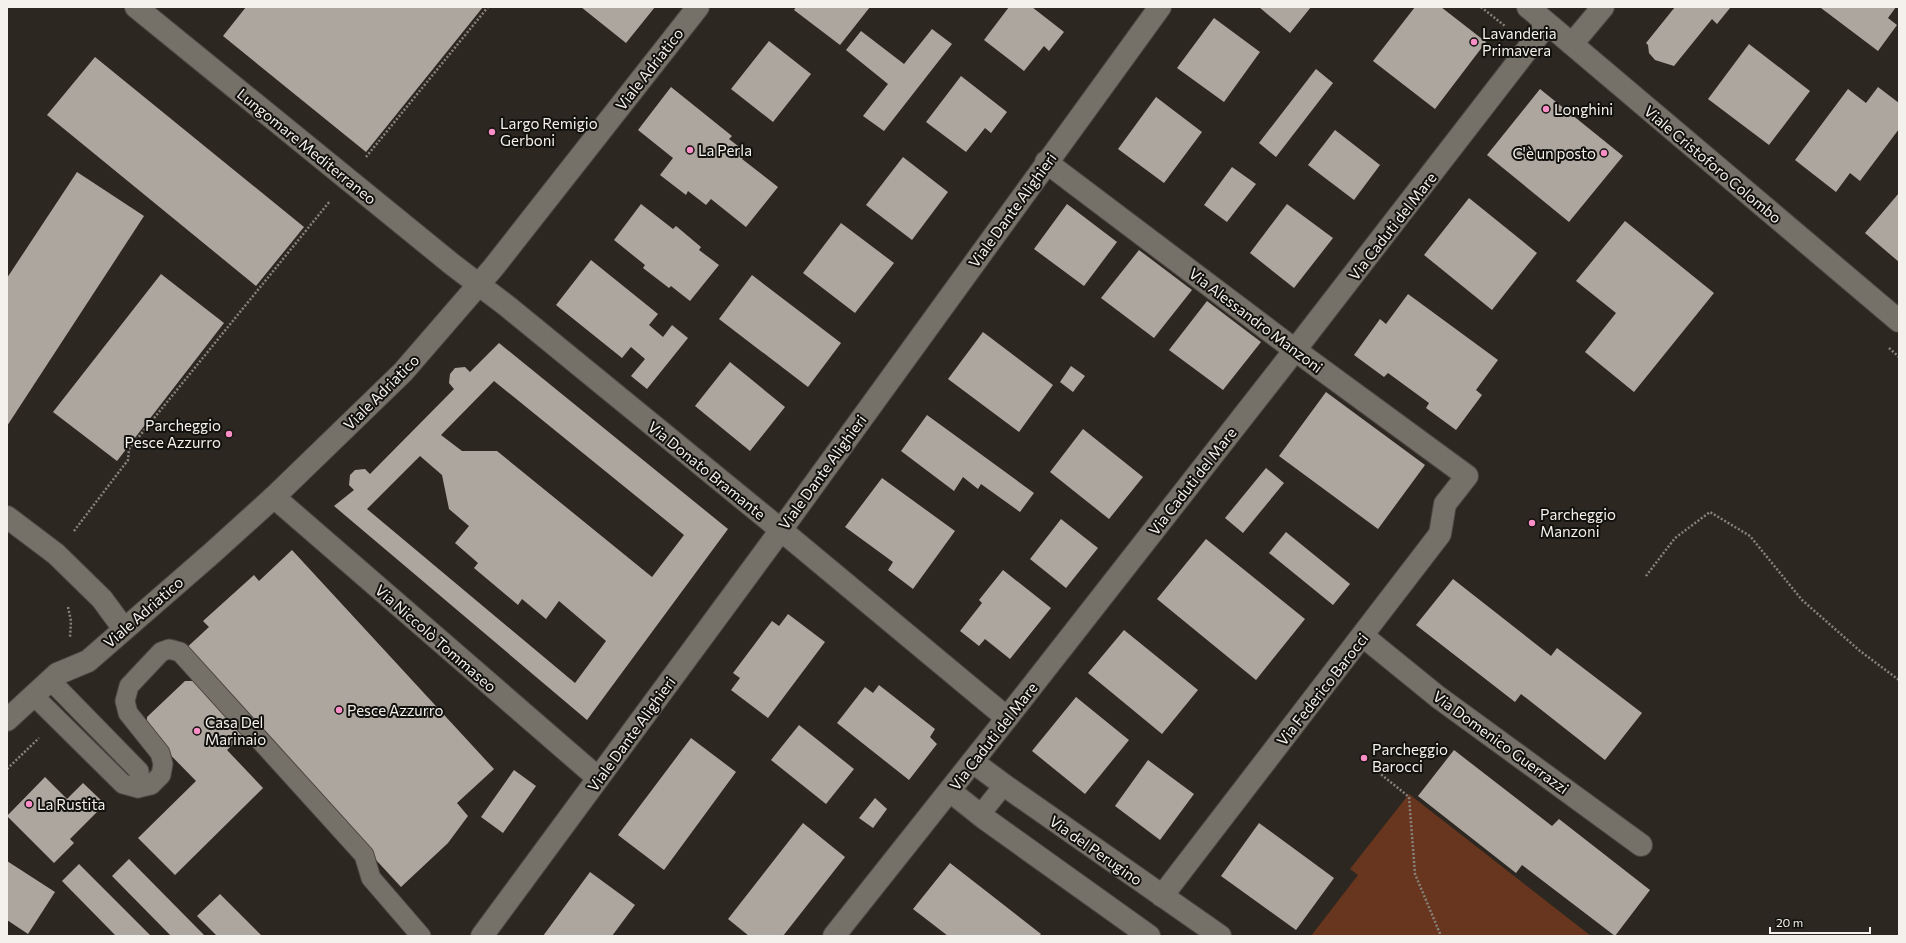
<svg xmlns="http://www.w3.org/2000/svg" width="1906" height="943" font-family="Commissioner,sans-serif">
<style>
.green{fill:#68351e}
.building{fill:#ada69f;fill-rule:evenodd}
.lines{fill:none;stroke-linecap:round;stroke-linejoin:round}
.lane-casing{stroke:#4a4741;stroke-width:21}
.street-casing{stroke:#4a4741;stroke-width:24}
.secondary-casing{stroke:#4a4741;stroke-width:24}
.path{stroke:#86837d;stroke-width:2.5;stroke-dasharray:2 2;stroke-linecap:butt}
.lane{stroke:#757068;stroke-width:19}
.street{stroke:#757068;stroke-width:22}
.secondary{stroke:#757068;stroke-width:22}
.poi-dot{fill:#fa8fc7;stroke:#13110e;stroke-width:1.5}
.labels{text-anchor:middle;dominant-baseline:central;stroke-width:4;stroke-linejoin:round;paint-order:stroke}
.poi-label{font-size:15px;fill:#f4f1ed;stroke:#13110e;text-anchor:start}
.street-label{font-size:15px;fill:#f4f1ed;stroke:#13110e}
</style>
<rect width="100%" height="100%" fill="#2c2821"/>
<polygon class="green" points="1409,794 1591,936 1311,936 1358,875 1350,869"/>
<g class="building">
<polygon points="246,7 483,7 366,152 223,36"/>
<polygon points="581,7 655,7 626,43"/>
<polygon points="796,7 870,7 840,45 794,10"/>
<polygon points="1009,7 1032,7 1064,32 1049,51 1044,46 1024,71 984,40"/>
<polygon points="1259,7 1311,7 1290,33"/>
<polygon points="1415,7 1441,7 1486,42 1435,109 1373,61"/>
<polygon points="1675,7 1730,8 1717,24 1712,19 1674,66 1655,60 1649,53 1648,45 1646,43"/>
<polygon points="1822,7 1896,7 1888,18 1897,25 1878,51 1821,8"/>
<polygon points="1214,18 1260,52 1224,102 1177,68"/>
<polygon points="932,29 952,44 884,131 863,116 888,84 846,50 861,31 904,64"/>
<polygon points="769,41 811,74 773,122 731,89"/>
<polygon points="1749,44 1810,91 1769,145 1708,99"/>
<polygon points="95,57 304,227 256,286 47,115"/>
<polygon points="1316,69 1333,83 1276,157 1259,143"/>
<polygon points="961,76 1007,112 991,133 985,128 966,152 926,122"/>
<polygon points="671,87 732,136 729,139 747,153 742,159 778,187 746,227 711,199 706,205 688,191 686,195 660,175 673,158 638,130"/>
<polygon points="1878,87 1899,103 1899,129 1860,181 1850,173 1836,192 1795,160 1848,89 1866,103"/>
<polygon points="1540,89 1623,156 1569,222 1487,155"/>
<polygon points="1156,97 1202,132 1164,183 1118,149"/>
<polygon points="1335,130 1380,165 1354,200 1308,165"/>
<polygon points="903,157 948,192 912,240 866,205"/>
<polygon points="1232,167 1256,184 1227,222 1204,205"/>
<polygon points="77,172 144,216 7,426 7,278"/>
<polygon points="1899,193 1899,262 1865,233"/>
<polygon points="1469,198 1537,253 1492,310 1424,255"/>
<polygon points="641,204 673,229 676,226 701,247 699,250 719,265 690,301 671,286 669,288 643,268 645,265 614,240"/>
<polygon points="1067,204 1117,242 1084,286 1034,249"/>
<polygon points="1287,204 1333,238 1294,288 1250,253"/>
<polygon points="1625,221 1714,293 1634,392 1585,352 1616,313 1576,281"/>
<polygon points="841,223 894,263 855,313 803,273"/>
<polygon points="1139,250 1192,290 1154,338 1101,298"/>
<polygon points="591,260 658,314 649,325 663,337 672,325 688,338 647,389 631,376 645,359 631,347 622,358 556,305"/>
<polygon points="161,274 224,323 117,461 53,412"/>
<polygon points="752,275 841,343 808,387 719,319"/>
<polygon points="1408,294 1498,360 1476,390 1482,395 1456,430 1426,408 1429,403 1388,373 1384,377 1354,355 1380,319 1386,324"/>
<polygon points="1207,301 1261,342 1223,390 1169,350"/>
<polygon points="983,332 1053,385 1019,432 948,379"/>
<path d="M499 343 728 529 587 720 334 506 354 490 349 485 350 475 355 470 365 469 370 474 454 389 449 383 450 374 455 368 465 367 470 372ZM494 381 684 535 652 577 497 451H462L441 435ZM420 456 442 475 449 509 469 526 455 543 478 563 474 568 518 605 522 599 546 619 559 601 606 641 575 683 367 509Z"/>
<polygon points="730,362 785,407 750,451 695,406"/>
<polygon points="1071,366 1085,376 1073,392 1060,382"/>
<polygon points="1326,392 1425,465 1378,529 1279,456"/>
<polygon points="927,415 1034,493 1020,512 981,484 978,489 963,477 954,491 901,451"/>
<polygon points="1083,429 1143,477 1109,519 1050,472"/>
<polygon points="1266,468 1284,483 1243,533 1225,518"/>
<polygon points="882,478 955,531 913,589 888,570 893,562 845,527"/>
<polygon points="1061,519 1098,548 1066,588 1030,559"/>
<polygon points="1286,532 1350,584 1333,605 1269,553"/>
<polygon points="1206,539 1305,619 1256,680 1157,599"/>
<polygon points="292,550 494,769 457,803 468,816 448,843 401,887 183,651 209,627 203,621 254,575 259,581"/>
<polygon points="1003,570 1051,608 1010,659 985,639 979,646 960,631 982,603 979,600"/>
<polygon points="1453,579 1551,656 1557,648 1642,713 1605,760 1521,694 1515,702 1416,625"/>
<polygon points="788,614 825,642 768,718 731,690 740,678 733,673 772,621 779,626"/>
<polygon points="1124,630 1198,690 1162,734 1088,673"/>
<polygon points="185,681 198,681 248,730 227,750 263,788 175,875 138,838 196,781 147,731 147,717"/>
<polygon points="879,685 935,729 930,737 937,744 909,780 837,723 865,687 873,693"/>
<polygon points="1076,697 1129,740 1085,794 1032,751"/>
<polygon points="799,725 854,769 826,804 771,760"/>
<polygon points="691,738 736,772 664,870 618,835"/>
<polygon points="1454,750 1552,826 1559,819 1650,890 1615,936 1522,865 1516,873 1418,796"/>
<polygon points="1148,760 1194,794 1160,840 1115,806"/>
<polygon points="514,770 536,786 503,833 481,817"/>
<polygon points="45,777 67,799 83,783 105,804 70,839 74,843 54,863 7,816"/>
<polygon points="875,798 887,809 873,828 859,818"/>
<polygon points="803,823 845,857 783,936 749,936 728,919"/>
<polygon points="1259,823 1334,878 1296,930 1221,876"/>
<polygon points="129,859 205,936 171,936 112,876"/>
<polygon points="7,861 55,892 28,934 7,920"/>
<polygon points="950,863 1041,934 1039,936 948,936 913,909"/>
<polygon points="79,864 151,936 116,936 62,881"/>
<polygon points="590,872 635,905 612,936 543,936"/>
<polygon points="220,894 262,936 217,936 197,916"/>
</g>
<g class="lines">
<defs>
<g id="lane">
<polyline points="50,680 139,771 140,781 138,788"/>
<polyline points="34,696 123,784 138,788 151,785 161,775 163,764 160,753 128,713 125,701 129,686 161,652 169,649 180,652 364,855 371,878 421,936"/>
<polyline points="980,815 1004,785"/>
</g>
<g id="street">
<polyline points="136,7 453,265 507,306 781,530 482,936"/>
<polyline points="1572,44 1603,7"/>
<polyline points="1046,162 1295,350 1467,476 1445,504 1440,534 1162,896"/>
<polyline points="274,497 598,778"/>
<polyline points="7,517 56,554 102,599 124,629"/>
<polyline points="1363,636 1438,697 1641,845"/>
<polyline points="1007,718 1295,350 1547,24"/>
<polyline points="973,762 1004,785 1220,936"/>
<polyline points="950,791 984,818 1149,936"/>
</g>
<g id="secondary">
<polyline points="1528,7 1899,321"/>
<polyline points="7,720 57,674 88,661 211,554 274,497 403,372 493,268 698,7"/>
<polyline points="834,936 1007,718 781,530 1160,7"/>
</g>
</defs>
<use href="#lane" class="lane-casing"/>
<use href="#street" class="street-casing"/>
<use href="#secondary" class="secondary-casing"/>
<g class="path">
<polyline points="1481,7 1505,26"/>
<polyline points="366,157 488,7"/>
<polyline points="1889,348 1899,357"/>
<polyline points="74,531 128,460 129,449 330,201"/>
<polyline points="1646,576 1675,538 1710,512 1750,536 1802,600 1860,651 1899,680"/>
<polyline points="68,607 71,621 70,637"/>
<polyline points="7,769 39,738"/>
<polyline points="1378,772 1409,797 1415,874 1441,936"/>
</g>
<use href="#lane" class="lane"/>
<use href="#street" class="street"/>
<use href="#secondary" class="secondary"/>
</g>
<g class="poi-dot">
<circle cx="1474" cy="42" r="4"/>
<circle cx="1546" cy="109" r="4"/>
<circle cx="492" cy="132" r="4"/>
<circle cx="690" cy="150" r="4"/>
<circle cx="1604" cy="153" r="4"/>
<circle cx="229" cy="434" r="4"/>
<circle cx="1532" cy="523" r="4"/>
<circle cx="339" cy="710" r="4"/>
<circle cx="197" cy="731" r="4"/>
<circle cx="1364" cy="758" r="4"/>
<circle cx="29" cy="804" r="4"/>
</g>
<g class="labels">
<g class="poi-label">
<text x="1482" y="33">Lavanderia<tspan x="1482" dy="17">Primavera</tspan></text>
<text x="1554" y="109">Longhini</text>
<text x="500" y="123">Largo Remigio<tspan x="500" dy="17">Gerboni</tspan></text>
<text x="698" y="150">La Perla</text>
<text x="1596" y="153" text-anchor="end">C'è un posto</text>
<text x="221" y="425" text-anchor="end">Parcheggio<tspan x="221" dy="17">Pesce Azzurro</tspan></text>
<text x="1540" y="514">Parcheggio<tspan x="1540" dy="17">Manzoni</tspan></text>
<text x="347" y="710">Pesce Azzurro</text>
<text x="205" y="722">Casa Del<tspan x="205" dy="17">Marinaio</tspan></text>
<text x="1372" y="749">Parcheggio<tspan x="1372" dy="17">Barocci</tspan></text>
<text x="37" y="804">La Rustita</text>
</g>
<g class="street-label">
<text transform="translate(649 69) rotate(-52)">Viale Adriatico</text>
<text transform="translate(307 146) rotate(39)">Lungomare Mediterraneo</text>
<text transform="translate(1713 164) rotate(40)">Viale Cristoforo Colombo</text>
<text transform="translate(1012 210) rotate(-54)">Viale Dante Alighieri</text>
<text transform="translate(1392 226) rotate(-52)">Via Caduti del Mare</text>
<text transform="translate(1256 320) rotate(37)">Via Alessandro Manzoni</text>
<text transform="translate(381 392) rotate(-45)">Viale Adriatico</text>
<text transform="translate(707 470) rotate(39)">Via Donato Bramante</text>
<text transform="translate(822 472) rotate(-54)">Viale Dante Alighieri</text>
<text transform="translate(1192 481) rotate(-52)">Via Caduti del Mare</text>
<text transform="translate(143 612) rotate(-41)">Viale Adriatico</text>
<text transform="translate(436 638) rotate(41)">Via Niccolò Tommaseo</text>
<text transform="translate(1322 689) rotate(-52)">Via Federico Barocci</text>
<text transform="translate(631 734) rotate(-54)">Viale Dante Alighieri</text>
<text transform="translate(993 736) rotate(-52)">Via Caduti del Mare</text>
<text transform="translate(1501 742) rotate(36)">Via Domenico Guerrazzi</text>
<text transform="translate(1096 850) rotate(35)">Via del Perugino</text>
</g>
</g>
<rect width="1906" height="943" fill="none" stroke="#f4f1ed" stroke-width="16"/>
<path d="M1770 927v6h100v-6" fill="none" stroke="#f4f1ed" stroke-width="2"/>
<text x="1776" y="927" font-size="12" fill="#f4f1ed" stroke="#13110e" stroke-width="3" paint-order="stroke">20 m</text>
</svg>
